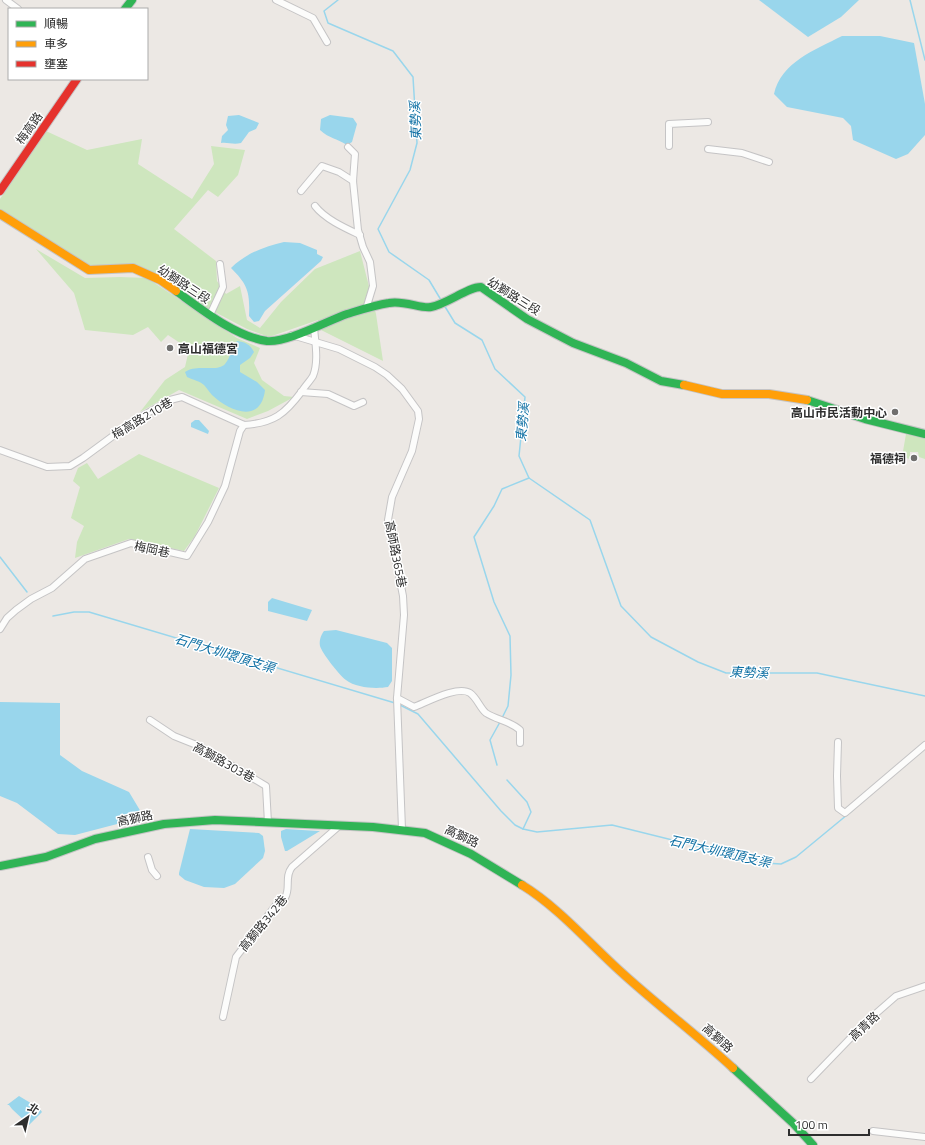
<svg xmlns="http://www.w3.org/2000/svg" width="925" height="1145" font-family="'Titillium Web','Noto Sans TC',sans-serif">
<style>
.green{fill:#cee6be}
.water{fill:#99d6ec}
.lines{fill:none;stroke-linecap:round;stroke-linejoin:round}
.stream{stroke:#99d6ec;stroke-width:1.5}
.street-casing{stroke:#c5c4c5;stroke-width:8}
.fast-casing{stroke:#c5c4c5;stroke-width:10}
.slow-casing{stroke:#c5c4c5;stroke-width:10}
.jam-casing{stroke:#c5c4c5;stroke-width:10}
.street{stroke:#fcfcfb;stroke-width:6}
.fast{stroke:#30b455;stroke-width:8}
.slow{stroke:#ff9f0a;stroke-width:8}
.jam{stroke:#e5322d;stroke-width:8}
.poi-dot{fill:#706f6e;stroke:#fff;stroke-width:1.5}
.labels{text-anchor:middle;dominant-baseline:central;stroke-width:3;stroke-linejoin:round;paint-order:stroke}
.street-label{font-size:12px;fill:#2e2e2e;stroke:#fff}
.poi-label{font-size:12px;font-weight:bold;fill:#2e2e2e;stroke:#fff;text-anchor:end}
.water-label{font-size:13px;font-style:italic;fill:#0d6fa3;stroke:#fff}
</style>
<rect width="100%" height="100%" fill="#ece8e4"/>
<g class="green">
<polygon points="46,131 87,150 142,139 138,164 192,199 214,164 211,146 245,150 238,175 218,197 208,190 174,229 216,261 217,281 226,294 240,286 247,320 260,328 281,302 315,269 360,251 376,314 383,361 321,330 318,320 269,337 247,329 209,309 175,285 138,265 119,264 89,266 0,210 0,199"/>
<polygon points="36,249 85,278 120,277 147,278 237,338 260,348 254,363 262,380 284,396 294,397 268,411 247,419 179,390 140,412 165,380 185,367 188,354 180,343 168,335 161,342 148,327 133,335 85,330 74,293"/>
<polygon points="906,434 925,437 925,459 919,457 918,452 910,452 910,459 902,457"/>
<polygon points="139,454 219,488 195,536 184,551 129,539 75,558 77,542 84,526 71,518 80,487 73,481 78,468 87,463 98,479"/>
</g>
<g class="water">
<polygon points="759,0 859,0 841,17 808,37"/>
<path d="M842 36H880L914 43 925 104V135L908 154 896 159 853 140 851 126 843 118 787 107 774 94C781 62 815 50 842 36Z"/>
<path d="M239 115 259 123 256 129 249 132 241 143C233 145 228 142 221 143L222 136 228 130 226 125 228 116Z"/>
<path d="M330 115 353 118 357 124 352 142 347 145C336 138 330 139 320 130L321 119Z"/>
<path d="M284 242 300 243 317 250V254L323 257 321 261 265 311 259 321 254 322 249 316C250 292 248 285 231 268 246 253 264 247 284 242Z"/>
<path d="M237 341C245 342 250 344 254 352L250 358 240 365V372L257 382 265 390C261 424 230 412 212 395 209 392 207 388 204 385 200 381 193 380 187 377L185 372C197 363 217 373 225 364 231 357 231 348 237 341Z"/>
<polygon points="195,420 199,420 209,431 208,434 191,427 191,423"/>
<polygon points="272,598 312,610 307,621 268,611 268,602"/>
<path d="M336 630 387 643 392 648V681L388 687C376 689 356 688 346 680 340 676 322 653 320 646 319 640 321 635 324 631Z"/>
<polygon points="0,702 60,703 60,755 82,771 129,792 144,817 75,835 58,834 17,803 0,796"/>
<polygon points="190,829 259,833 263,836 265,851 263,858 235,884 224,888 204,887 185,880 179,875 179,873"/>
<polygon points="286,829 318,831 320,831 287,851 285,851 281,837 281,831"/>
<polygon points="19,1096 39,1108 42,1112 29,1125 12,1109 9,1105 7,1105"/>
</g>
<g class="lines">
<g class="stream">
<polyline points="338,0 324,11 328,23 393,51 413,77 417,143 410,170 378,229 389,252 429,280 441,300"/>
<polyline points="910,0 925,60"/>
<polyline points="444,305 455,323 482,340 495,369 525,397 519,456 529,478 590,520 621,606 651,637 698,662 726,673 817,673 925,696"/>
<polyline points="0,557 27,592"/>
<polyline points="53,616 74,612 89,612 395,703"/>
<polyline points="400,705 418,714 501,811 515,825 523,829 537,832 612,825 765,863 781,864 796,857 853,810"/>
<polyline points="502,718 508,706 511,675 510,636 494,602 474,537 494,506 502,489 529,478"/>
<polyline points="497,765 490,740 500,722"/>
<polyline points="507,780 527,802 531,812 523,829"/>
</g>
<defs>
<g id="street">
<polyline points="6,0 18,9"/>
<polyline points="276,0 313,18 327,42"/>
<polyline points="669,146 669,124 708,122"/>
<polyline points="348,147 355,154 353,181 358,230 363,247 370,262 373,286 366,309"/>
<polyline points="708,149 742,153 769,162"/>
<polyline points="301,191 322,166 339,172 353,181"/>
<path d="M315 206C325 219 345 228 360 235"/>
<polyline points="210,315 223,287 220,264"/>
<polyline points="292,335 339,349 375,367 387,375 402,389 418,411 419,419 412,451 392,497 388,520 403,596 404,615 397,698 402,829"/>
<polyline points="301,392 328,394 354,406 363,402"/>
<path d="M0 450 47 467 70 466 83 458 132 422 170 400 182 397 244 425C274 423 285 414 302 391 305 386 310 381 313 376 319 361 315 342 314 327"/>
<polyline points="0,629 7,618 16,610 31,599 52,588 85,559 131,543 187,556 208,522 225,486 240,431 244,425"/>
<path d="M397 698 414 707C427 702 458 685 470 693 477 698 480 708 486 713 497 720 510 721 520 730V743"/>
<polyline points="150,720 174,736 199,746 266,786 268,823"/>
<polyline points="838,742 837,776 838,808 845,813 925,745"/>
<polyline points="148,857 152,870 157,876"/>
<path d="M223 1017 236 957 279 901 285 898C291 888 284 877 292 867L339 826"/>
<polyline points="811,1079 865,1023 896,996 925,986"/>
<polyline points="873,1131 925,1137"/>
</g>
<g id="fast">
<polyline points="125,9 132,0"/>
<path d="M176 291C201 309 236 337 267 341 287 343 327 321 347 314 360 310 375 305 389 303 404 300 421 309 431 307 447 304 468 287 481 287L527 319 573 343 626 363 661 381 684 385"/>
<polyline points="807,400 865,419 925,434"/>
<polyline points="0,866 46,857 95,839 164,824 215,820 373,827 425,833 471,854 522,885"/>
<polyline points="733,1068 793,1123 813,1145"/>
</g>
<g id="slow">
<polyline points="0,214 89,270 133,268 160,280 176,291"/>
<polyline points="684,385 722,394 769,394 807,400"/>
<path d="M522 885C558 907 588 942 620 971 656 1004 696 1034 733 1068"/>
</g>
<polyline id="jam" points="0,191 77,79"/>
</defs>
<use href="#street" class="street-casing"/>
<use href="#fast" class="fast-casing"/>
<use href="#slow" class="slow-casing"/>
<use href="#jam" class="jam-casing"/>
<use href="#street" class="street"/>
<use href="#fast" class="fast"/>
<use href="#slow" class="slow"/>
<use href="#jam" class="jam"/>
</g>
<g class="poi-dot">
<circle cx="170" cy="348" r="4"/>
<circle cx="895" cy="412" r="4"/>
<circle cx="914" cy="458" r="4"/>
</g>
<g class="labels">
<g class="street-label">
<text transform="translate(29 128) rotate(-55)">梅高路</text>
<text transform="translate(184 284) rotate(33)">幼獅路三段</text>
<text transform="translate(514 296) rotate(32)">幼獅路三段</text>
<text transform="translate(142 418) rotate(-31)">梅高路210巷</text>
<text transform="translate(152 549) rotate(12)">梅岡巷</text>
<text transform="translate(396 554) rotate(79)">高師路365巷</text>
<text transform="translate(224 762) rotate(29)">高獅路303巷</text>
<text transform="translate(135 818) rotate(-12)">高獅路</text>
<text transform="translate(462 836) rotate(25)">高獅路</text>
<text transform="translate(263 923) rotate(-51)">高獅路342巷</text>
<text transform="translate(864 1026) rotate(-43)">高青路</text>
<text transform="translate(718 1038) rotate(42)">高獅路</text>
</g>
<g class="poi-label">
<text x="178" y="348" text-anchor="start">高山福德宮</text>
<text x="887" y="412">高山市民活動中心</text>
<text x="906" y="458">福德祠</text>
</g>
<g class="water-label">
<text transform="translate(415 121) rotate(-92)">東勢溪</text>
<text transform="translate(522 422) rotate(-85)">東勢溪</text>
<text transform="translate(225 653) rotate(17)">石門大圳環頂支渠</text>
<text transform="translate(749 672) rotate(2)">東勢溪</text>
<text transform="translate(720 851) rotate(13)">石門大圳環頂支渠</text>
</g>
</g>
<rect x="8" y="8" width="140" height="72" fill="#ffffff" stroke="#ababab"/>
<rect x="16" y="21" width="20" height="6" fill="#30b455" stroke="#ababab"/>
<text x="44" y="28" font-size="12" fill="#2e2e2e">順暢</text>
<rect x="16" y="41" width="20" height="6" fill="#ff9f0a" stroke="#ababab"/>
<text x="44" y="48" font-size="12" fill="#2e2e2e">車多</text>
<rect x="16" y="61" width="20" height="6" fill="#e5322d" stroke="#ababab"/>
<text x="44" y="68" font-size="12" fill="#2e2e2e">壅塞</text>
<g transform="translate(28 1117) rotate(34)" stroke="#ffffff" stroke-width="3" paint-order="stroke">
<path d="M0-3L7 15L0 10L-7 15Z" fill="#2e2e2e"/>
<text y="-6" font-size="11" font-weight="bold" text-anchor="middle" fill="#2e2e2e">北</text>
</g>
<path d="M789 1129v6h80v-6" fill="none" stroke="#2e2e2e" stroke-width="2"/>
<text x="795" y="1129" font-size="12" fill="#2e2e2e" stroke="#ffffff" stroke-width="3" paint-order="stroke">100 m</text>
</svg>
